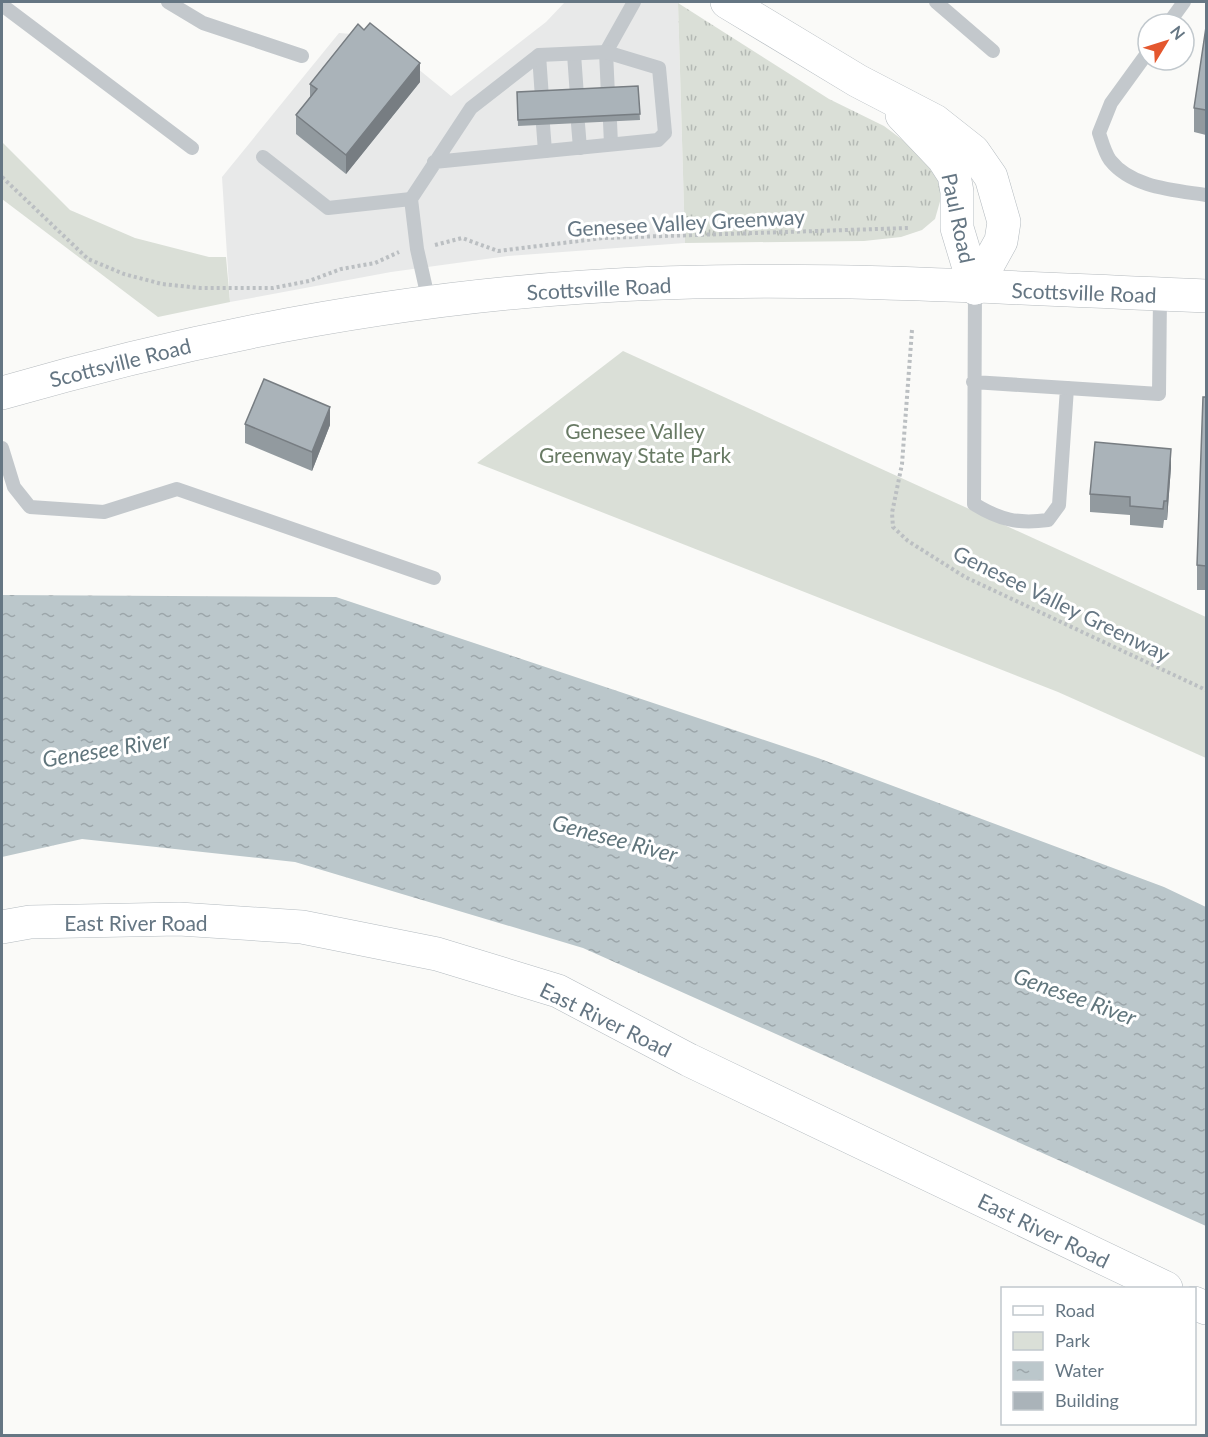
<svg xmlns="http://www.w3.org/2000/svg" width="1208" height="1437" font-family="Lato,sans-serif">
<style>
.built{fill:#e8e9e9}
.grass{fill:url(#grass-tufts)}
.park{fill:#dadfd7}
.water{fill:url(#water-ripples)}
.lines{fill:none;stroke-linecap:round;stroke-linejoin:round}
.secondary-casing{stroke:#b3babf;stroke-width:34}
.primary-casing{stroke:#b5babe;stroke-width:34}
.path{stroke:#bbbfc2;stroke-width:4;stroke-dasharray:3 3;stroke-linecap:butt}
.lane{stroke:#c3c8cc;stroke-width:14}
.secondary{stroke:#fff;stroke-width:33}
.primary{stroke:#fff;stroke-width:33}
.wall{fill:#929a9f}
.shaded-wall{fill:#777d82}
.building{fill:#aab3b9;stroke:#777d82;stroke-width:1.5}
.labels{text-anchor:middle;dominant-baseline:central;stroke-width:6;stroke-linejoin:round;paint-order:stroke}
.street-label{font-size:21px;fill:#657683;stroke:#fff}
.park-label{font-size:21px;fill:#687a64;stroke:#fff}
.water-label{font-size:22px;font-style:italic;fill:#60757c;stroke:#fff}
</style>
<defs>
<pattern id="grass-tufts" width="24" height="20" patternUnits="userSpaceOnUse" patternTransform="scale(1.5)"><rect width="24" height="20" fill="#dadfd7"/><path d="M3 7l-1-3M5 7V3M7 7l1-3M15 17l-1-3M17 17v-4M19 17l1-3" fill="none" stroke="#b4b9b4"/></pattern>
<pattern id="water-ripples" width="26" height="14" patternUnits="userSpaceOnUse" patternTransform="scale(1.5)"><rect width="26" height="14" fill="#bbc7cb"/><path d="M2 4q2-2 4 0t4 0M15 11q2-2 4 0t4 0" fill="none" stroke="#9ca6aa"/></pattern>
</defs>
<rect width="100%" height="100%" fill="#fafaf8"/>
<polygon class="built" points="565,2 678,3 685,243 508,256 391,272 230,302 222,177 339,33 378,36 451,96 546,22"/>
<polygon class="grass" points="678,3 829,99 884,126 916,150 937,173 943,191 935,219 922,230 901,237 864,241 685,243"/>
<g class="park">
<polygon points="2,142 70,210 135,238 209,257 226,257 230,302 158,317 2,199"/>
<polygon points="623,351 1206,617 1206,758 1058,692 477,463"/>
</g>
<polygon class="water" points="2,595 336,597 818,758 1164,887 1206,907 1206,1226 583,948 295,862 82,839 2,857"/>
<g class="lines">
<defs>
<g id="secondary">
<polyline points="727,2 858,81 935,121 973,151 991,177 1004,222 1001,241 975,288"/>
<polyline points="902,115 943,158 954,175 957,192 957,228 975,288"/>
<polyline points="2,927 30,922 179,919 302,927 437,954 558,991 689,1060 1166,1288"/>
<polyline points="1194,1303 1206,1308"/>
</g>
<path id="primary" d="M2 393C192 338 385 300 584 287 791 273 999 288 1206 296"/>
</defs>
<use href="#secondary" class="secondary-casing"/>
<use href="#primary" class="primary-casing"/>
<g class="path">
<polyline points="2,177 88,259 124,274 162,284 200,288 273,288 309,281 341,269 375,263 399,252"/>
<polyline points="435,245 462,238 498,251 603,238 908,228"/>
<polyline points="912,330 902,464 892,513 893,527 908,541 965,577 1206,690"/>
</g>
<g class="lane">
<polyline points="168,2 203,23 302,56"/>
<polyline points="936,2 993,51"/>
<polyline points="2,5 192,148"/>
<polyline points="1168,24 1184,2"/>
<path d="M1148 52 1111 103 1099 133C1102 142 1105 153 1110 160 1132 188 1174 190 1206 195"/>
<polyline points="574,54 577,96"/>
<polyline points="539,55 542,98"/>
<polyline points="608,95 606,52 634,2"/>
<polyline points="610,122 611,144"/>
<polyline points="578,124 580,148"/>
<polyline points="543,125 545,151"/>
<polyline points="263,157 328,208 411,199"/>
<polyline points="429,302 417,249 411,199 471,108 539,55 606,52 659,68 665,133 658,140 434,162"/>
<path d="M973 382 1067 388 1059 505 1048 520C1018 524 1000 520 974 504L975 288"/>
<polyline points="1067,388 1159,394 1160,294"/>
<polyline points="2,448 14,487 30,507 104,512 177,489 434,578"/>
</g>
<use href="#secondary" class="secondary"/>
<use href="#primary" class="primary"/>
</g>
<g class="wall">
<polygon points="1206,27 1206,135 1194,132 1194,108"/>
<polygon points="420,82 346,174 296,134 296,115 310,97 310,84"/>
<polygon points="638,86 640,120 518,126 517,92"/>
<polygon points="1206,397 1206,590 1197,590 1197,565"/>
<polygon points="245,424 330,425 312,471 245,443"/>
<polygon points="1171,467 1167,520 1164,520 1163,528 1130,525 1130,515 1090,512 1090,494"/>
</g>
<g class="shaded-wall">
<polygon points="420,63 420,82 346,174 346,155"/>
<polygon points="330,407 330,425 312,471 312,452"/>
<polygon points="1171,449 1171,467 1167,520 1167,501"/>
</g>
<g class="building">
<polygon points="370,23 420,63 346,155 296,115 317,89 310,84 358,24 364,30"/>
<polygon points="1206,27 1206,110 1194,108"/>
<polygon points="638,86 640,114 518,120 517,92"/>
<polygon points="264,379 330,407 312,452 245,424"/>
<polygon points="1203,397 1206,397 1206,566 1197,565"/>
<polygon points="1095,442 1171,449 1167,501 1164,501 1163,509 1130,506 1130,497 1090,494"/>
</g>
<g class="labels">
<g class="street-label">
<text transform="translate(959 218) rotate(78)">Paul Road</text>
<text transform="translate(686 222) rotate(-3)">Genesee Valley Greenway</text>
<text transform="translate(599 288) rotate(-3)">Scottsville Road</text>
<text transform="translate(1084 292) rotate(2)">Scottsville Road</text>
<text transform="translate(120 362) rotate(-14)">Scottsville Road</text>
<text transform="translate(1062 603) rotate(26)">Genesee Valley Greenway</text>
<text x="136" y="922">East River Road</text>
<text transform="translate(606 1019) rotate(26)">East River Road</text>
<text transform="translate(1044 1230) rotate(26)">East River Road</text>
</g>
<g class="park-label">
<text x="635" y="430">Genesee Valley<tspan x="635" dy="24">Greenway State Park</tspan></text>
</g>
<g class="water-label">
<text transform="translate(106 749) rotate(-9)">Genesee River</text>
<text transform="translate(615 838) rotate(15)">Genesee River</text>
<text transform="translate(1075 996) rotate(20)">Genesee River</text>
</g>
</g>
<rect width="1208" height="1437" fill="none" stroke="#657683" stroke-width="6"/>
<rect x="1001" y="1287" width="195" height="138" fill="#ffffff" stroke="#c1c8cd" stroke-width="1.5"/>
<rect x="1013" y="1306" width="30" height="9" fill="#ffffff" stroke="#c1c8cd" stroke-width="1.5"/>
<text x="1055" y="1317" font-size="18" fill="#657683">Road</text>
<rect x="1013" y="1332" width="30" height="18" fill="#dadfd7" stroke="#c1c8cd" stroke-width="1.5"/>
<text x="1055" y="1347" font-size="18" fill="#657683">Park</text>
<rect x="1013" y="1362" width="30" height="18" fill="url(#water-ripples)" stroke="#c1c8cd" stroke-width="1.5"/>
<text x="1055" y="1377" font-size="18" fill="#657683">Water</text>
<rect x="1013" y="1392" width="30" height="18" fill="#aab3b9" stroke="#c1c8cd" stroke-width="1.5"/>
<text x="1055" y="1407" font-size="18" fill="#657683">Building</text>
<g transform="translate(1166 42) rotate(52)"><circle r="28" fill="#ffffff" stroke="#c1c8cd" stroke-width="1.5"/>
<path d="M0-4.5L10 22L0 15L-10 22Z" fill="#e4572e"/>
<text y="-9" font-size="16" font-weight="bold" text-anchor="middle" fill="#657683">N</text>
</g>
</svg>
